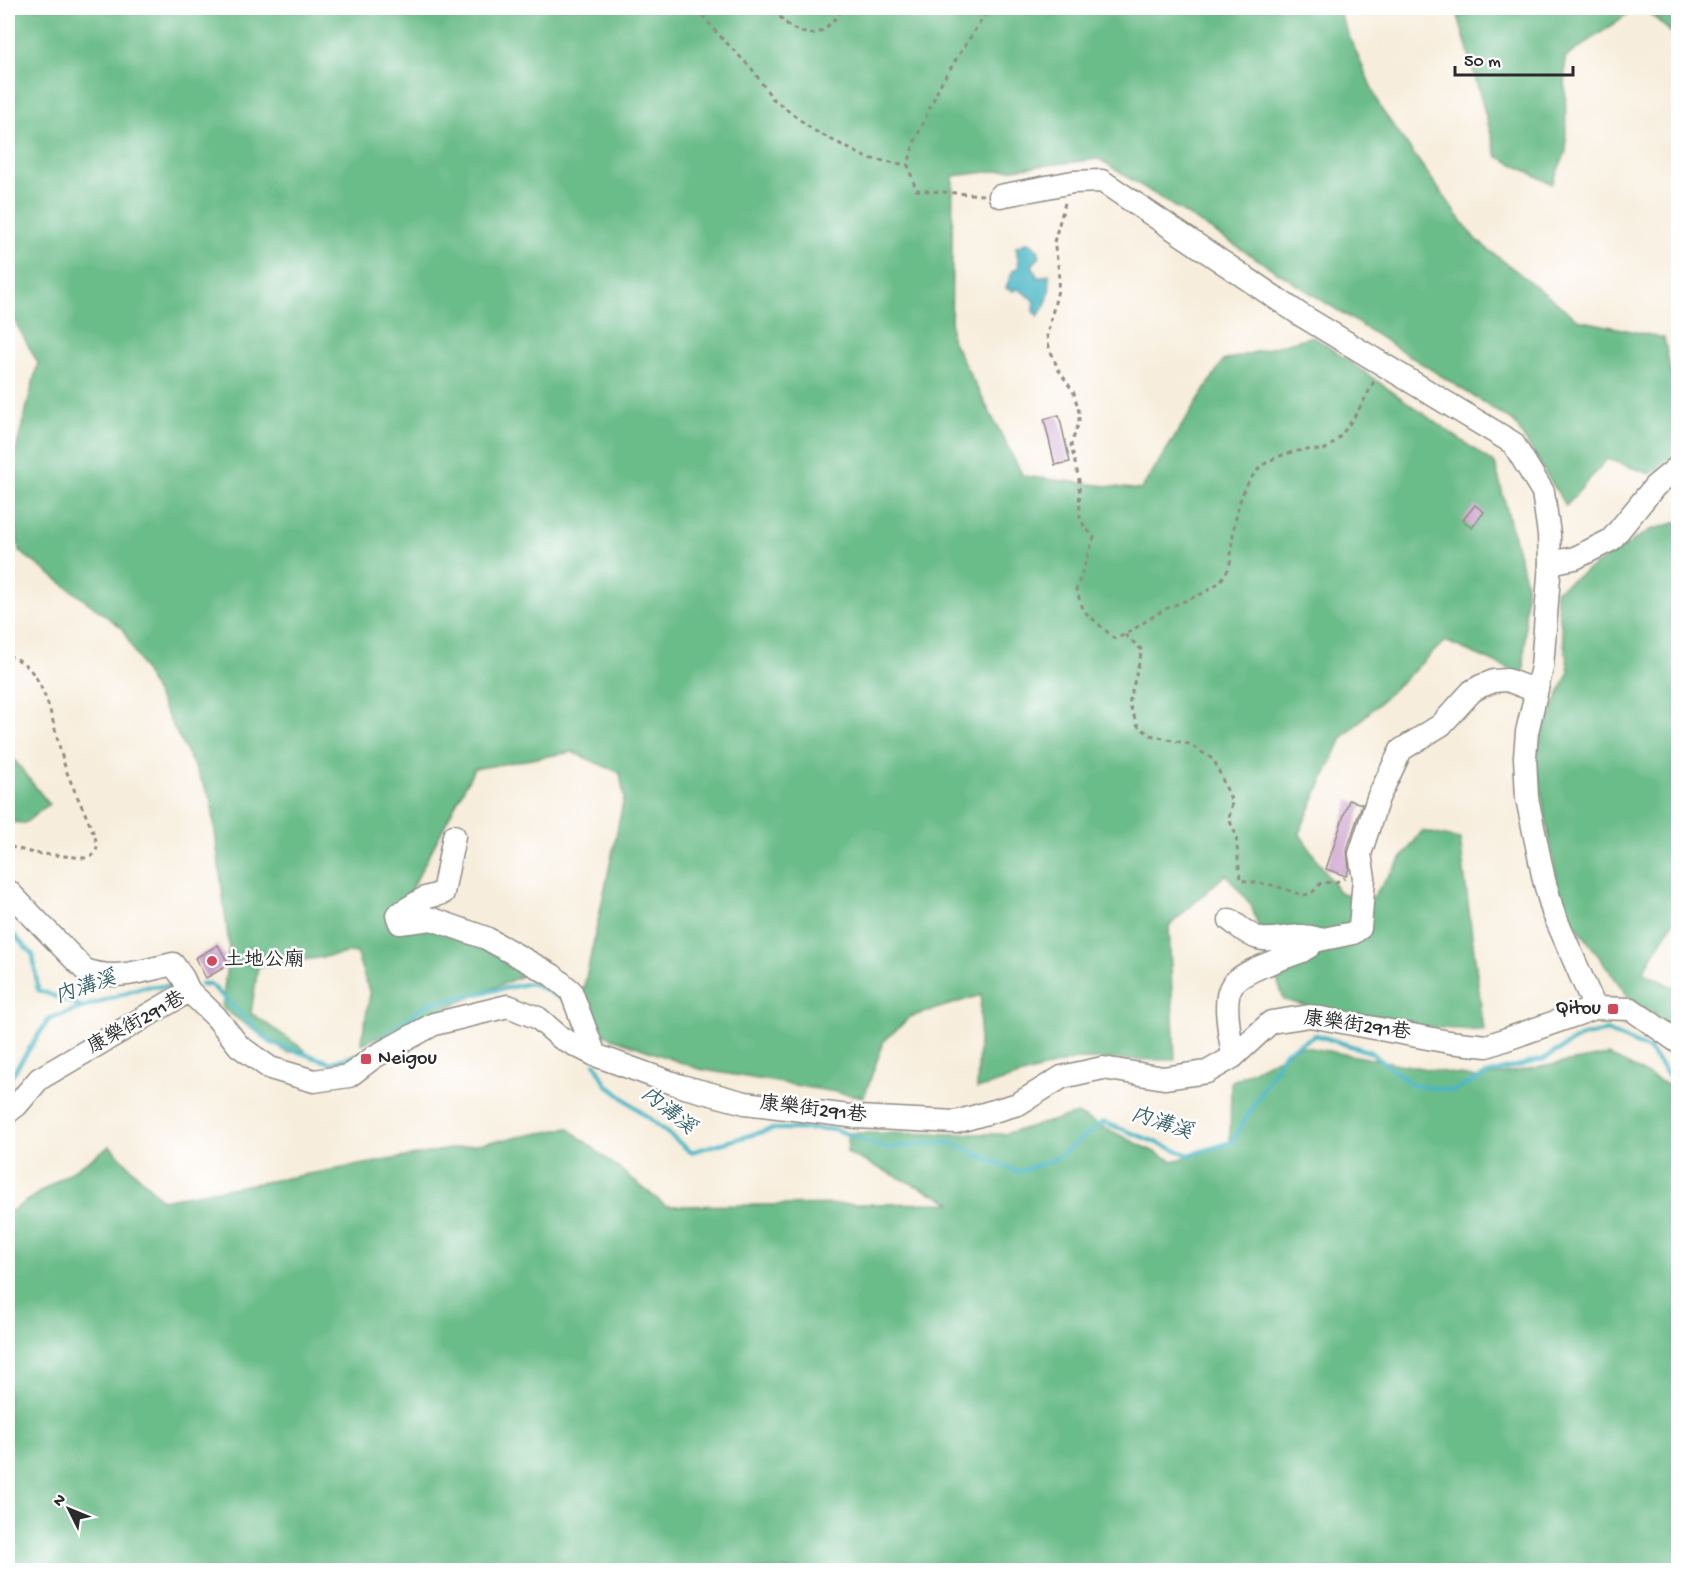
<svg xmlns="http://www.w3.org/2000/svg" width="1686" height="1578" font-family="'Gochi Hand','LXGW WenKai TC',sans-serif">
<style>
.forest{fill:#6bbc89;stroke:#4b745a;stroke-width:1.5}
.water{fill:#4ab7c5;stroke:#3a7178;stroke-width:1.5}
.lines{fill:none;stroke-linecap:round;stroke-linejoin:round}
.stream{stroke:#4ab7c5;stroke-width:4.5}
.building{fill:#cca0ca}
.minor-casing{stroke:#918c84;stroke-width:25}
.path{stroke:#918c84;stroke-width:3;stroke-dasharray:4.5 4.5;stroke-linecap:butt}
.minor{stroke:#fff;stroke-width:22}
.poi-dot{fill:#d1495b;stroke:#fff;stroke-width:2}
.labels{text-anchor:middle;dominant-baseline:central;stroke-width:5;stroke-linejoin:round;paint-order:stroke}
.poi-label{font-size:20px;fill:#2b2b2b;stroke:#fff;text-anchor:start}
.street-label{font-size:20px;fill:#2b2b2b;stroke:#fff}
.water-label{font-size:21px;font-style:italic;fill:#376369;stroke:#fff}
</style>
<rect width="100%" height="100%" fill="#fff"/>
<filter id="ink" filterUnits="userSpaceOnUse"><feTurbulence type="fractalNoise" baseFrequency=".0167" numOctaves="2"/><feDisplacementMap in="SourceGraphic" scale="12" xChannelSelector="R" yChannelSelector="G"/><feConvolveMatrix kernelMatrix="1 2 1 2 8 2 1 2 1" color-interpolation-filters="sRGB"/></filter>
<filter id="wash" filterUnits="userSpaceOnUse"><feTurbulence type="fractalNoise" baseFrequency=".008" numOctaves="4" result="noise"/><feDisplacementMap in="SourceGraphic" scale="24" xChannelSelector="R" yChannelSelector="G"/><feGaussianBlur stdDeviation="1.35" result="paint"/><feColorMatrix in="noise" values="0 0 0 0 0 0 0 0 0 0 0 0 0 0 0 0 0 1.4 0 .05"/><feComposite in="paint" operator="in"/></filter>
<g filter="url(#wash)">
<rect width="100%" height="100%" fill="#f7eddc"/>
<g class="forest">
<polygon points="8,8 1337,8 1381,109 1475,239 1579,320 1664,338 1678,410 1678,453 1650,474 1607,459 1566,506 1514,422 1099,159 953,176 951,338 1023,476 1141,490 1223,361 1313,336 1495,464 1526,583 1524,675 1445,641 1342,738 1299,833 1339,892 1370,901 1422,831 1460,839 1484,1031 1370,1023 1284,1000 1251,905 1226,874 1169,926 1175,1060 1075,1059 977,1089 981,995 910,1017 884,1041 864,1097 699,1069 576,1025 624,798 620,773 572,752 474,769 407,898 484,944 529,973 361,1044 370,994 356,952 258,967 251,1013 305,1050 287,1053 222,1008 229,946 211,799 122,628 19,551 9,477 38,363 8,309"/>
<polygon points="1456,8 1636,8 1565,58 1566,151 1552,184 1497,156"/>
<polygon points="1644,8 1678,8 1678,40 1678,39"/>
<polygon points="1678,522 1678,870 1675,871 1675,919 1643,972 1678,990 1678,1031 1631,1000 1561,905 1534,752 1569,671 1555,591 1650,530"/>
<polygon points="8,752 49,804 25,823 8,822"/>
<polygon points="1300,1046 1477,1078 1608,1055 1678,1090 1678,1570 1640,1570 1640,1568 1576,1565 1569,1570 1431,1570 1428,1568 1427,1570 8,1570 8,1211 13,1210 110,1146 162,1200 568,1128 666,1206 953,1203 847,1153 849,1133 1004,1134 1077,1114 1173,1161 1230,1144 1231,1082"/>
</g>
<path class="water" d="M1028 242 1038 249 1040 257 1032 265 1038 278 1049 274C1051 292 1049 301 1038 316L1034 311C1037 298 1027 295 1018 289L1013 291 1006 288 1012 272 1019 266 1016 247Z"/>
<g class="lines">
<g class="stream">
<polyline points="8,929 33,955 38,990 83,1007"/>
<polyline points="201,984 210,984 270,1042 331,1063 363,1053"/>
<polyline points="372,1046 427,1004 531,983 562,998"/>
<polyline points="595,1063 606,1084 691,1152 772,1129 833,1129 886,1148 950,1142 1018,1172 1054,1160 1103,1122 1189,1155 1232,1142 1285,1052 1316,1035 1370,1052 1413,1085 1453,1091 1490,1073 1544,1059 1580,1037 1607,1031 1649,1050 1678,1087"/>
<polyline points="8,1081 49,1019 143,987 172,986"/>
</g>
</g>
<g id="blocks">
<g class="building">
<polygon points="1059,415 1070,462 1055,465 1044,419"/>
<polygon points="1475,505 1484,512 1472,528 1463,520"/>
<polygon points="1349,800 1362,804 1347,850 1349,869 1346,876 1326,869"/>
<polygon points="218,945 229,965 206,978 195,958"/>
</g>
</g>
</g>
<g filter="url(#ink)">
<use href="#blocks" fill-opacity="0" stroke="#918c84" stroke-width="1.5"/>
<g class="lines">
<defs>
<g id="minor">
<polyline points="1000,196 1073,182 1102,181 1301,315 1513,443 1543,492 1549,534 1550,563 1542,667 1527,732 1525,757 1527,798 1544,880 1553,912 1595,1008"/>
<polyline points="1550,563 1575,558 1611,540 1655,486 1678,467"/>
<polyline points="454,836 443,893 425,898 397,915 400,923 432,919 486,938 552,975 571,991 595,1055"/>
<path d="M8 891 85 970C116 981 142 971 173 964L183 978 189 991"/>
<path d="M1230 920C1238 926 1248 935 1258 938 1272 943 1297 932 1315 938L1310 946 1302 951C1285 958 1239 971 1231 987 1222 1002 1231 1039 1233 1057"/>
<polyline points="1314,941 1353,933 1360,928 1364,878 1360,854 1378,798 1401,750 1441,725 1472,691 1481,686 1494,681 1507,680 1536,691"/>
<polyline points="8,1112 17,1105 39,1079 189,991 216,1017 239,1046 270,1068 314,1081 349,1076 374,1057 434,1024 508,1006 538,1018 561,1038 595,1055 681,1086 745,1103 857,1117 956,1122 1018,1104 1062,1077 1103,1068 1164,1078 1207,1072 1233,1057 1271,1022 1310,1016 1449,1042 1487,1046 1595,1008 1631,1009 1678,1042"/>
</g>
</defs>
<use href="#minor" class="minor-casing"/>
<g class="path">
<polyline points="697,8 716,32 752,69 772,98 813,130 867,158 908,165"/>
<path d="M776 8C780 24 805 40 821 31 830 26 838 14 845 8"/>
<polyline points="983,195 916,190 908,165 914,143 941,83 989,8"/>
<path d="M1065 203 1054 242 1059 271 1058 290 1047 335 1049 347 1058 369 1074 393 1079 412V422L1071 445 1079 480 1080 519 1085 527 1094 537 1076 590 1084 611 1115 639C1132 632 1146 620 1162 611 1185 598 1218 595 1229 567 1231 561 1231 551 1232 544 1235 518 1238 493 1256 472 1266 459 1288 452 1305 450 1310 449 1317 451 1323 450 1341 444 1366 398 1374 381"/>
<polyline points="1125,635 1142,650 1129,704 1138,726 1150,735 1189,744 1214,760 1232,802 1229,819 1236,835 1240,880 1272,885 1303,895 1311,894 1321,883 1336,882 1345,878"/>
<path d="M8 656C50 665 54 741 68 775 77 798 89 819 97 843 97 853 95 856 85 858L33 853 8 846"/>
</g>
<use href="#minor" class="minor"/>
</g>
</g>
<g class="poi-dot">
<circle cx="212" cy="961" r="6"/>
<rect x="1607" y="1003" width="12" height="12" rx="3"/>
<rect x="360" y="1053" width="12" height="12" rx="3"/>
</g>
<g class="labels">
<g class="poi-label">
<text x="224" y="961">土地公廟</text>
<text x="1601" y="1009" text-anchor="end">Qitou</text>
<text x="378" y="1059">Neigou</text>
</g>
<g class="street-label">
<text transform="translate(137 1024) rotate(-29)">康樂街291巷</text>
<text transform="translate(1357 1027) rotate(8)">康樂街291巷</text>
<text transform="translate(813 1111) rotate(7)">康樂街291巷</text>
</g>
<g class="water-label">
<text transform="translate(86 989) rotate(-19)">內溝溪</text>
<text transform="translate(667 1112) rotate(39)">內溝溪</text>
<text transform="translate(1161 1125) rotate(18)">內溝溪</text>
</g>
</g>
<rect width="1686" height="1578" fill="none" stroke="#fff" stroke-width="30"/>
<g transform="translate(69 1509) rotate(313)" stroke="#ffffff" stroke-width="4.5" paint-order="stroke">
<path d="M0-4.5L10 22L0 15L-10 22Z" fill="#2b2b2b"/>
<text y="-9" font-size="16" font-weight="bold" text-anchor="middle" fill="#2b2b2b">N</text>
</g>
<path d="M1455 66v9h118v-9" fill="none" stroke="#2b2b2b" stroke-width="3"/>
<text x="1464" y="66" font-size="18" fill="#2b2b2b" stroke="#ffffff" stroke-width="4.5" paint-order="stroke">50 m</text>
</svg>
